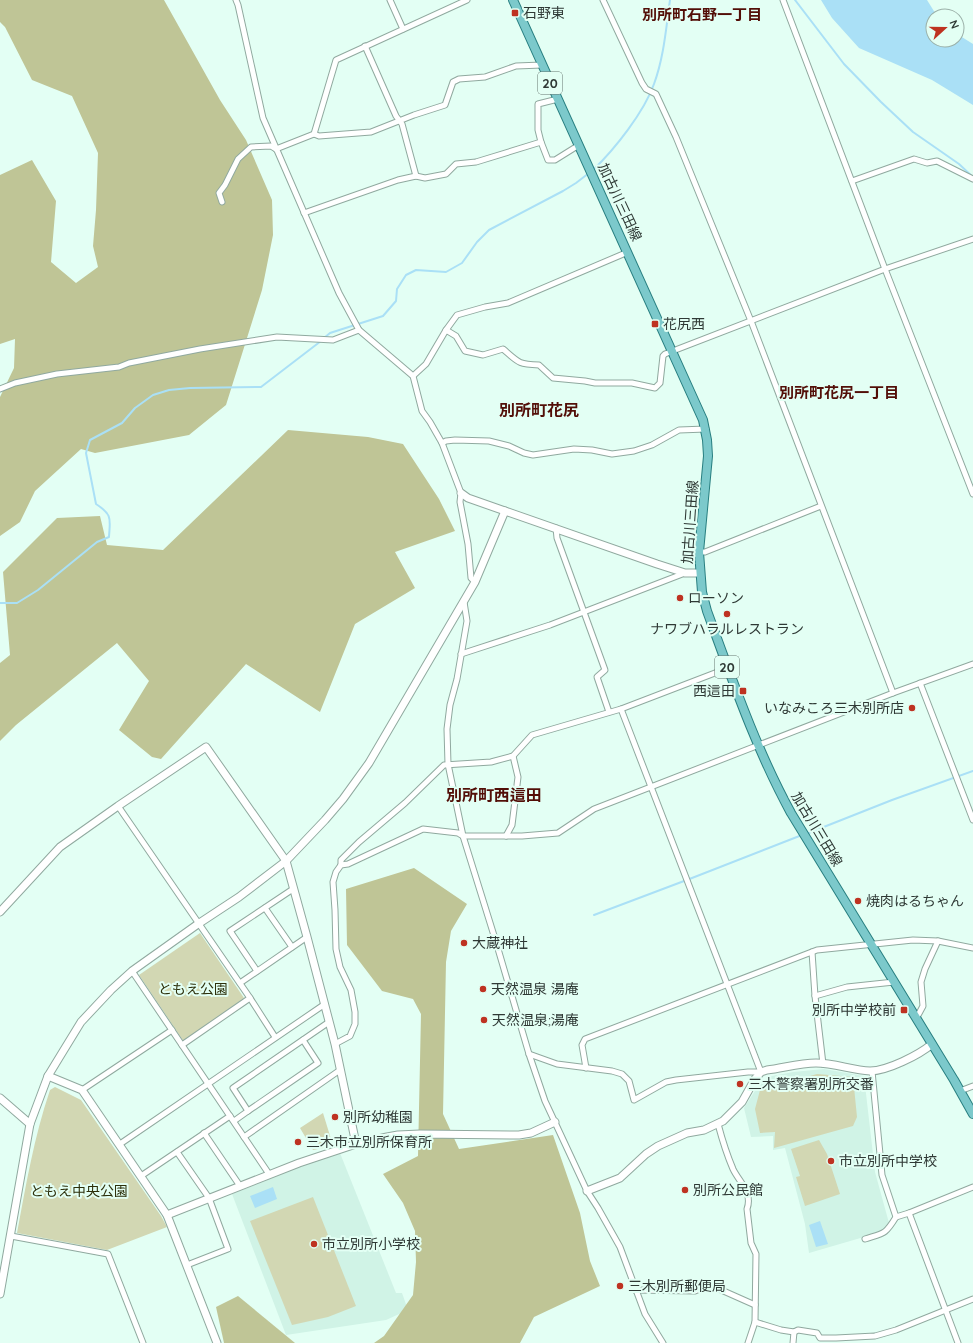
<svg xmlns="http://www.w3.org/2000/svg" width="973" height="1343" font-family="Quicksand,'Noto Sans JP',sans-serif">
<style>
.built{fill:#d0f3e6}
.green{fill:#d2d7b3}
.forest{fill:#bfc596}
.water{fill:#aae0f6}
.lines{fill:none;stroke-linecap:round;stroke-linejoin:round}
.stream{stroke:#aae0f6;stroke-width:2}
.street-casing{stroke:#90a99f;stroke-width:7}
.secondary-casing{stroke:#90a99f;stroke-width:9}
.primary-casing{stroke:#287f80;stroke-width:10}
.street{stroke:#fff;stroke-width:5}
.secondary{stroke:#fff;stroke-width:7}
.primary{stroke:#7cc9cb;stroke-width:8}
.poi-dot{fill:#be3221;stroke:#e3fff4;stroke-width:1.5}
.labels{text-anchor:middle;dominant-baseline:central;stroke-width:4;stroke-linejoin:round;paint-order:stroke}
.shield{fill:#e3fff4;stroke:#65746e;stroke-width:1}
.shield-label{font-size:13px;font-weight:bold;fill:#2f3935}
.poi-label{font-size:14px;fill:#2f3935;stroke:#e3fff4;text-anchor:start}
.street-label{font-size:14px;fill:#2f3935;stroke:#e3fff4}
.park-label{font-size:14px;fill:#2d300b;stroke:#e3fff4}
.neighbourhood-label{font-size:15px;font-weight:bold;fill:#520e07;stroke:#e3fff4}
.quarter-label{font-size:16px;font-weight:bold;fill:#520e07;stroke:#e3fff4}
</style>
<rect width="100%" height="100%" fill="#e3fff4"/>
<g class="built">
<polygon points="824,1069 864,1076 875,1172 889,1223 881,1232 809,1253 805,1224 785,1148 773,1150 773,1136 751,1137 744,1108 760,1083 772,1076 793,1072"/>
<polygon points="340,1153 396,1293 402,1293 408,1310 386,1320 286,1335 232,1194 302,1166"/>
</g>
<g class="green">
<polygon points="200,933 244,998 184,1042 139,975"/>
<polygon points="817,1074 853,1077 857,1117 853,1126 774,1148 775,1132 760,1133 755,1109 760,1090"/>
<path d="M55 1087 81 1100 161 1216 167 1227 107 1250 17 1233C26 1185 34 1137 50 1090Z"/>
<polygon points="323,1113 331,1139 325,1141 323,1148 313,1150 300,1128"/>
<polygon points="819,1140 827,1154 840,1194 805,1206 796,1177 800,1176 791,1149"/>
<polygon points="313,1197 356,1306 328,1317 292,1325 250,1221"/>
</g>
<g class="forest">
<polygon points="0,0 164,0 220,100 246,140 272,200 273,235 262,290 226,405 189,435 95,453 81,449 35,491 20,522 0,536 0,397 14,368 15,339 0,344 0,175 32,160 56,201 51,262 76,283 98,267 93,246 96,210 98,153 72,96 32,80 5,27 0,22"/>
<polygon points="288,430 368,437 403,444 439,499 455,531 395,552 415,588 355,624 320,712 246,664 161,759 152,757 119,730 149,681 117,643 16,725 0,741 0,663 10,655 3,572 57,518 100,516 107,545 163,550"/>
<polygon points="414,868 467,904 451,931 446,962 443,1114 459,1149 553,1135 580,1213 590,1261 600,1286 534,1317 520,1343 374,1343 384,1336 413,1295 416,1262 415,1231 403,1203 383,1174 418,1156 421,1014 413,999 382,991 347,945 346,889"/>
<polygon points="238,1296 295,1343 224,1343 216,1307"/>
</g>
<g class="water">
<polygon points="821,0 927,0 937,16 933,16 933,40 957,40 957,34 973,44 973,105 932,80 859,48 832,18"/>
<polygon points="273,1187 277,1199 255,1208 250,1196"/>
<polygon points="820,1221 828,1244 816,1247 809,1225"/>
</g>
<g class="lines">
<g class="stream">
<polyline points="795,0 844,64 881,102 913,132 959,164 973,177"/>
<path d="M593 170C615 149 644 112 654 84 664 57 666 28 670 0"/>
<polyline points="324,338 330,333 383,316 396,301 397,289 406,275 416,270 446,272 462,263 477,242 489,230 563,191 576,183 589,173"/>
<path d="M0 603H17L38 590 97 542 109 537C110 519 113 515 96 504L86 453 90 440 122 423 135 408 153 395 169 390 190 388 261 387 321 341"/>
<polyline points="806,834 892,800 973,771"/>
<polyline points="594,915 692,878 802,835"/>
</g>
<defs>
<g id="street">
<polyline points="236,0 238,5 263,118 339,293 359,330 413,376 422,411 430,422 442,443 461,493 460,502 468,544 471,578 475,582"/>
<polyline points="390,0 403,29"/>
<polyline points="603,0 642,83 646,89 656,94 676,137 751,321 893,693"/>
<polyline points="783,0 885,269 973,494"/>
<polyline points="365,46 396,116 402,124 416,176"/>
<polyline points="314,134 319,136 371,132 414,115 445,105 453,82 459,79 485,77 516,66 542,65"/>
<polyline points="541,142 538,130 538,104 558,99"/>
<polyline points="276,149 314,134 336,60 467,0"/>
<polyline points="852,181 914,159 927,163 937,161 973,179"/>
<polyline points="222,202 219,193 225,185 238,159 251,147 271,146 276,149"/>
<polyline points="304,213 398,180 416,176 425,178 446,174 456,164 476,162 541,142 548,160 555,160 579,145"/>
<polyline points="446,330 457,315 485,307 508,303 628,252"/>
<path d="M413 376 426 364 446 330 456 336 465 351 483 355 503 349C519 363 518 364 539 365L553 378 585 381 595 383H632L655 388 660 383 663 356 665 354 885 269 973 239"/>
<polyline points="0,389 15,383 57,374 119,367 129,363 200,349 277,337 333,340 359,330"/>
<polyline points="442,443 446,441 455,440 489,441 509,446 524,453 533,455 574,449 592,450 612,454 634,451 652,445 679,430 706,429"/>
<polyline points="556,528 557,538 605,670 597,677 609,712"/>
<polyline points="699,552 705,552 821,506"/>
<polyline points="464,602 467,621 457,679 450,705 447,729 448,764 463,836 496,942 529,1054 545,1101 587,1191 598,1208 620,1247 645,1314 663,1343"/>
<polyline points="461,654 550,625 685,573"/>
<polyline points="920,683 973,820"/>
<polyline points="118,806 250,998 275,1037"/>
<polyline points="506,836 512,825 518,777 513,756"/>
<polyline points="341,865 341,860 359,842 405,803 444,765 491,762 513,756 532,735 621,709 728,668"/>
<polyline points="265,908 292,947"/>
<polyline points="812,952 815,996 823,1064"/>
<polyline points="132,971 269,1174"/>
<polyline points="257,971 230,931 293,889"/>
<polyline points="240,983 307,937"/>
<polyline points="815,996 847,987 894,982"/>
<polyline points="916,1019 923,1006 921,982 925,969 938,941"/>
<polyline points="335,1044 350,1036 355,1024 355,1012 351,990 340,967 336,949 335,910 333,882 336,872 341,865 348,864 423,829 458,833 463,836 522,836 558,833 594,809 893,693 973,664"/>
<polyline points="182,1045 250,998"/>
<polyline points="529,1054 557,1064 612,1071 622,1074 629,1081 634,1100 666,1082 676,1080 748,1072 761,1072 621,709"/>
<polyline points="586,1068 582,1045 585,1039 817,950 913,940 938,941 973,948"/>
<polyline points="872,1071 882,1175 896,1217 909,1213 958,1343"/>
<polyline points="82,1090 172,1030"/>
<polyline points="960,1091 973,1086"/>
<polyline points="248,1111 318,1063 303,1040"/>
<polyline points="234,1121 248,1111 233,1088 329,1022"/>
<path d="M718 1124C722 1139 727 1155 733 1169 739 1182 753 1192 747 1209L751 1243 756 1254 755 1322 748 1343"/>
<polyline points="204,1133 240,1186"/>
<polyline points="244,1137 340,1070"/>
<polyline points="120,1144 325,1004"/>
<polyline points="177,1152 209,1198 228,1249 187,1265"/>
<polyline points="141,1176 230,1116"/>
<polyline points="909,1213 973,1187"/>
<polyline points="11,1236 108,1254 143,1343"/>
<path d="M865 1239C884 1233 885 1235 896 1217"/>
<polyline points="635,1290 695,1291 710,1285 755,1305"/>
<polyline points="755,1322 781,1330 794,1332 798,1330 817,1333 820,1338 836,1338 875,1336 896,1330 973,1299"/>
<polyline points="793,1343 794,1332"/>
</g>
<g id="secondary">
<polyline points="461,493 468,498 505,511 657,564 685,573 700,573"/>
<polyline points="0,912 60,847 118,806 206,747 286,861 307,937 335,1044 356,1144"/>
<polyline points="48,1076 82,1090 167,1215 217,1343"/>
<polyline points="0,1098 30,1124"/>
<path d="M587 1191 620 1178 646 1154 658 1146 687 1133 704 1130 723 1121 742 1102 755 1079 761 1072 767 1070C783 1068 800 1063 816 1063 834 1063 852 1070 870 1071 887 1071 919 1055 932 1044"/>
<polyline points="167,1215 299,1163 356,1144 387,1137 398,1135 420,1134 519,1135 531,1133 555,1122"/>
<polyline points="0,1294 30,1124 48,1076 62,1053 81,1022 111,990 132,971 198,924 239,897 286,861 325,820 343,799 369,763 475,582 505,511"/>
</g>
<path id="primary" d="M513 0 703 420 707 440 708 456 699 552 702 592 707 611C732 679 756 749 791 813L954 1080 973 1114"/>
</defs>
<use href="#street" class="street-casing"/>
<use href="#secondary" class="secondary-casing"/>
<use href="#primary" class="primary-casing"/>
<use href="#street" class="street"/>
<use href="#secondary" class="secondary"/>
<use href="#primary" class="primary"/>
</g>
<g class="poi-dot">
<rect x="511" y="9" width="8" height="8" rx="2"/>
<rect x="651" y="320" width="8" height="8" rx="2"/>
<circle cx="680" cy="598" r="4"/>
<circle cx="727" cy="614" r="4"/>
<rect x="739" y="687" width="8" height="8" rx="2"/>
<circle cx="912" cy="708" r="4"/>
<circle cx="858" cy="901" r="4"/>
<circle cx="464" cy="943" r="4"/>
<circle cx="483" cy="989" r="4"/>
<rect x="900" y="1006" width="8" height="8" rx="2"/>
<circle cx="484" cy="1020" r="4"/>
<circle cx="740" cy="1084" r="4"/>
<circle cx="335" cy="1117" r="4"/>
<circle cx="298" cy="1142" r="4"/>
<circle cx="831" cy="1161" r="4"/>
<circle cx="685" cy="1190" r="4"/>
<circle cx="314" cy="1244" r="4"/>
<circle cx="620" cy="1286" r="4"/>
</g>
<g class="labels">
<g class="shield">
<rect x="538" y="72" width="24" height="22" rx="3"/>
<rect x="715" y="656" width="24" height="22" rx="3"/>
</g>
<g class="shield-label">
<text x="550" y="83">20</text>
<text x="727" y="667">20</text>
</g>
<g class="poi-label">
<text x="523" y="13">石野東</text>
<text x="663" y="324">花尻西</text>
<text x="688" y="598">ローソン</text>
<text x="727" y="629" text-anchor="middle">ナワブハラルレストラン</text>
<text x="735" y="691" text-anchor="end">西這田</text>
<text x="904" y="708" text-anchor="end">いなみころ三木別所店</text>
<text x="866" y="901">焼肉はるちゃん</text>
<text x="472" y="943">大蔵神社</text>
<text x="491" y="989">天然温泉 湯庵</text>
<text x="896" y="1010" text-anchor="end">別所中学校前</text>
<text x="492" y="1020">天然温泉;湯庵</text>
<text x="748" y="1084">三木警察署別所交番</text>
<text x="343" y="1117">別所幼稚園</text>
<text x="306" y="1142">三木市立別所保育所</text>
<text x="839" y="1161">市立別所中学校</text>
<text x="693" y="1190">別所公民館</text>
<text x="322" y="1244">市立別所小学校</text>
<text x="628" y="1286">三木別所郵便局</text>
</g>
<g class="street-label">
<text transform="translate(620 202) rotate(65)">加古川三田線</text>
<text transform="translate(690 522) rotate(-86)">加古川三田線</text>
<text transform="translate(817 829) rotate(59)">加古川三田線</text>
</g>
<g class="park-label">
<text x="193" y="989">ともえ公園</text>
<text x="79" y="1191">ともえ中央公園</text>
</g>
<g class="neighbourhood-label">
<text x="702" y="14">別所町石野一丁目</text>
<text x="839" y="392">別所町花尻一丁目</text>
</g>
<g class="quarter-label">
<text x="539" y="410">別所町花尻</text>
<text x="494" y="795">別所町西這田</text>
</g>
</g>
<g transform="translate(945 28) rotate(69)"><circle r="19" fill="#e3fff4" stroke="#9bb0a8"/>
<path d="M0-3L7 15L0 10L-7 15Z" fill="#be3221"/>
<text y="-6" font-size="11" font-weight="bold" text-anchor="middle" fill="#2f3935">N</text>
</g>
</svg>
